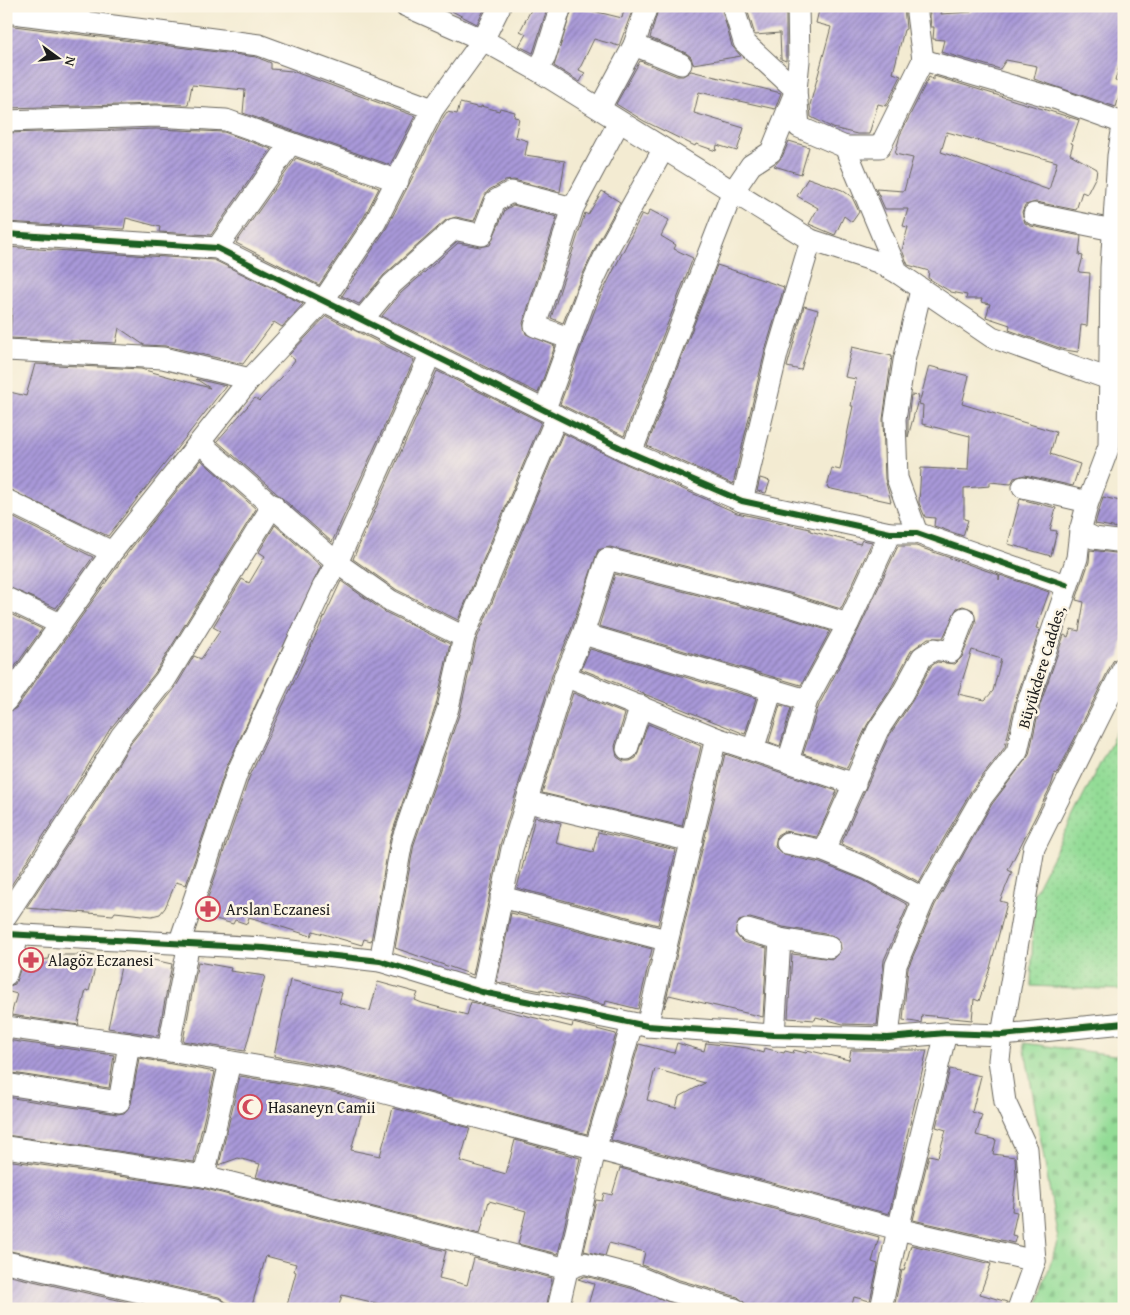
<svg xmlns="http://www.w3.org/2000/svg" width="1130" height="1315" font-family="'Gentium Book Plus',serif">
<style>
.cemetery{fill:url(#cemetery-stones);stroke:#587c59}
.park{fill:url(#park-dots);stroke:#587c59}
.building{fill:url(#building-hatch);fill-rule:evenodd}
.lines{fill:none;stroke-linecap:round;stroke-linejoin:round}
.minor-casing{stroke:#67645c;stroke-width:23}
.minor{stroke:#fff;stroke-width:21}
.cycleway-casing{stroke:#fcf5e5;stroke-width:9}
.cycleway{stroke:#1b5e20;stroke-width:6}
.labels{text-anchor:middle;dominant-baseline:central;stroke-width:5;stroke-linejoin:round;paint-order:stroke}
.street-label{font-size:16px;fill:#1c1c1c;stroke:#fcf5e5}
.poi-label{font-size:16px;fill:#1c1c1c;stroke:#fcf5e5;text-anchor:start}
</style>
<defs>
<pattern id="cemetery-stones" width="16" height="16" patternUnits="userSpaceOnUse" patternTransform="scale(1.25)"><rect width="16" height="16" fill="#93dc96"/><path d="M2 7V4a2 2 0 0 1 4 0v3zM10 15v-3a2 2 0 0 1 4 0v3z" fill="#7ebc81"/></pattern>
<pattern id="park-dots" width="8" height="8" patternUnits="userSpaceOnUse" patternTransform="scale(1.25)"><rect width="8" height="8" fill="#93dc96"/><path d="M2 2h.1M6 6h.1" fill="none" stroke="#7ebc81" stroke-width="1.8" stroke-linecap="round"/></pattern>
<pattern id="building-hatch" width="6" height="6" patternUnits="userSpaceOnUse" patternTransform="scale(1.25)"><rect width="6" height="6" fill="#a999d9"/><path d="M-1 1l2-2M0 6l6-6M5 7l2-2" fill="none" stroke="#897caf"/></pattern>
</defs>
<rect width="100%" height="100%" fill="#fcf5e5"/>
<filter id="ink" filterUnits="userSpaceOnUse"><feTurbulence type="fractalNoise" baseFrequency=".02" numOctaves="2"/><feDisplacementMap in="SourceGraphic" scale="10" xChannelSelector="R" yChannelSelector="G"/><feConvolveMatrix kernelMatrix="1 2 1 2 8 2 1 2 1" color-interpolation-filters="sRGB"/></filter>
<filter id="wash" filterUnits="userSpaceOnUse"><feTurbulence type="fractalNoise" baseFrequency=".0096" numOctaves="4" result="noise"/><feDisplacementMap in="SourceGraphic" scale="20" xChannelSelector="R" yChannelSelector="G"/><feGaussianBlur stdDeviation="1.12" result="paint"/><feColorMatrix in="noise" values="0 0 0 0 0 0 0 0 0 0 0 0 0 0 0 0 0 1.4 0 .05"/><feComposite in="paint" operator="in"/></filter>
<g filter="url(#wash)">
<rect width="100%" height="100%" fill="#f3ebd2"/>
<polygon class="cemetery" points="1024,1043 1115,1055 1124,1054 1124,1309 1036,1309 1058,1239"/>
<polygon class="park" points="1124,717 1124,990 1031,986 1034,893"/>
<g id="blocks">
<g class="building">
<polygon points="442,6 486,6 477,24"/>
<polygon points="533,6 548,6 533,53 519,46 526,34 520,31"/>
<polygon points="573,6 622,18 625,6 634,6 619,46 594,39 579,70 585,73 580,82 554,66"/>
<polygon points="659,6 721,6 732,46 741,56 693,64 691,57 686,53 650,38"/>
<polygon points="746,6 786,6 786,61 781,59 780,33 755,35"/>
<polygon points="820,6 904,6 906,29 904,30 893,73 901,76 886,106 878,104 869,134 857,134 833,128 811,117 810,105 831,27 816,23"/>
<polygon points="929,6 943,6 941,14 971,12 973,6 1124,6 1124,38 1120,52 1123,52 1115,81 1123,83 1116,107 1034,79 1037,66 1006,60 1000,69 941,52 944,40 933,39 934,27 931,27"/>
<polygon points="6,25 256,57 271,63 271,69 292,71 415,116 390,165 243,113 245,90 192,85 188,105 156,104 6,108"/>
<polygon points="640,61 677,76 683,76 691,71 781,93 775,109 699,92 694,113 744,128 737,151 717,145 716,151 696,144 695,146 644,121 616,104"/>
<path d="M934 76 1079 120 1071 143 1073 144 1070 154 1097 169 1096 176 1087 194 1082 192 1076 210 1036 202 1025 205 1022 212 1025 223 1031 226 1081 236 1079 255 1083 256 1079 272 1090 273 1087 326 1081 325 1078 352 1065 350 1009 330 1010 325 986 317 990 304 981 302 982 299H966L967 295 951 292 928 278 929 271 908 265 902 250 908 227 903 226 908 209H885L876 189 904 191 913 158 895 154 900 135 929 77 934 80ZM947 132 1057 162 1049 190 941 152Z"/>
<polygon points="460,103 481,108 481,106 499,111 500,108 515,112 514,117 519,118 515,137 528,141 525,155 565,161 560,192 514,180 505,181 489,190 484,196 474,221 456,217 446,220 384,275 359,304 342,296 386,229 444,116 447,112 457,114"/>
<polygon points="156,129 224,132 271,149 211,235 159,232 160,227 126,218 124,229 6,222 6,133"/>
<polygon points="789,141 809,147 801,174 774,166 782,157"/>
<polygon points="296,158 379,188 364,217 319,285 236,243"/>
<polygon points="808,178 842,190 852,197 859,212 852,222 844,216 835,235 809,224 818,208 797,196"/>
<polygon points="602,191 620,202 598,242 576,289 563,323 551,318 585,213 588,215"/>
<polygon points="513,205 557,217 523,323 526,334 555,346 538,393 382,316 401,293 458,243 480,247 490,245 505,210"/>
<polygon points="650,210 669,220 661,236 676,245 674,249 693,258 624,436 560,404 599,299 642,214 647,216"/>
<polygon points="6,247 214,260 303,304 282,327 274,322 243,364 166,346 144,345 119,328 116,343 10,338 12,308 6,307"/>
<polygon points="717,265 784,287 765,351 733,484 647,446"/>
<polygon points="804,306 818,310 801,370 787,367"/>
<polygon points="326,316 414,360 332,542 217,441 255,398 259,401 282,377 295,360 289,355"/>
<polygon points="852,347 892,356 883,419 885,479 891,502 827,488 832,468 840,470 853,406 851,406 856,379 845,377"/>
<polygon points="35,364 141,369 210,388 196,379 226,386 108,536 6,488 6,425 10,411 6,410 6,391 26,396"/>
<polygon points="929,366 969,376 962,404 1056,432 1050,454 1080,464 1073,486 1025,475 1014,478 1011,484 990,482 990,486 964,488 964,519 968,520 963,536 934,526 935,518 925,517 919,503 921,468 968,470 970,436 922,424 923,405 919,404"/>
<polygon points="437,371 541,422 458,620 397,590 353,559"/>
<polygon points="911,395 919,396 908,437 908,420"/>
<polygon points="563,433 626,464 737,513 810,529 810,531 860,544 862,540 872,542 841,609 790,593 610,547 598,550 571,630 553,672 500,845 473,975 395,948 414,844 460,712 476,641"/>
<polygon points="201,460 256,509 155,673 110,729 72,792 6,893 6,713 16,708 122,560"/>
<polygon points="760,478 770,481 766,493 757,491"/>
<polygon points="1103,497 1120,501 1119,508 1124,508 1124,529 1095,524"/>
<polygon points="1020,499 1056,508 1050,530 1057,531 1051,556 1008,544"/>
<polygon points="6,514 93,557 56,608 6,586"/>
<polygon points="275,525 321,566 226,768 186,885 176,882 165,908 160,914 152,916 115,912 113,915 26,908 94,805 131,743 175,688 194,656 201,659 220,631 213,627 242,579 249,583 265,556 259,552"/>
<path d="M898 546H916L999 575V580L1000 575 1049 592 1036 628 1040 629 1016 699 1005 747 971 791 919 882 874 858 841 844 889 736 912 701 931 666 937 662 955 664 962 657 976 622 973 610 963 606 957 608 943 638H928L911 651 891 688 867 725 847 768 803 754 819 705 859 629ZM972 650 1001 659 993 691 985 700 958 694Z"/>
<polygon points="1090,550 1124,554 1124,639 1120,656 1113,661 1057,774 1055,773 1051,786 1008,870 1012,872 1000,901 1007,903 990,968 979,1001 974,999 972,1020 922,1015 921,1023 903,1020 908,968 935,905 992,804 1029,755 1040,705 1064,635 1068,637 1071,629 1079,631 1084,602 1076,600 1089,562"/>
<polygon points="615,574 784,617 830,631 801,685 599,626"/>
<polygon points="341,581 385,612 450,644 436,705 390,839 371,941 364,939 362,945 313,931 311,936 249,917 247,924 235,920 233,924 202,915 249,778"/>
<polygon points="8,613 42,629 6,679 6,616"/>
<polygon points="590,649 756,698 745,734 581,669"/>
<polygon points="573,693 625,714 615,746 617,757 623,761 630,761 636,758 648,724 701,746 682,826 542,793"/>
<polygon points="780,705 791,708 780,746 769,742"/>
<polygon points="725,754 837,791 817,837 784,831 777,835 775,847 784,855 820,863 863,880 908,905 884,960 877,1025 843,1024 816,1017 815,1020 788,1018 792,954 833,959 841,949 840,942 831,935 783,927 750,918 739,921 735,933 743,942 767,948 763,1017 669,995 664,1008"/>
<polygon points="535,817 561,823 556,843 593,852 598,832 676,850 658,925 517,888"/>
<polygon points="511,913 652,949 638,1009 606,1001 605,1005 541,989 541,991 497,982"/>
<polygon points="83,953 98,957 89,991 86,990 78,1022 79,1025 11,1015 17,994 6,991 6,987 15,984 23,962 49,959 50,955 82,955"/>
<polygon points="144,958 172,964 158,1036 108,1028 122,962 142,967"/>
<polygon points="198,962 231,968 230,971 265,976 245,1051 183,1041"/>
<polygon points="290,980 342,993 339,1003 370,1011 378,982 418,993 415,1000 422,1003 467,1015 471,1002 572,1027 573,1023 616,1034 587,1134 339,1068 274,1056"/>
<polygon points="6,1040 114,1055 109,1088 6,1072"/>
<path d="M677 1043 704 1051 706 1043 747 1048 763 1053 764 1048 784 1053 785 1051 793 1053 794 1050 806 1053 807 1050 849 1060 851 1050H927L889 1214 611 1140 639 1044 674 1053ZM655 1069 705 1083 679 1097 676 1108 647 1100Z"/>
<polygon points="139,1058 215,1072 194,1162 6,1135 6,1097 117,1114 124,1113 131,1104"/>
<polygon points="950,1069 981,1076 972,1112 982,1115 976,1135 996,1140 993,1154 1015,1157 1016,1176 1012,1211 1017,1212 1012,1235 1016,1236 1014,1243 913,1220 929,1155 938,1157 946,1130 936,1127"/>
<polygon points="240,1076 333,1092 365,1101 351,1150 380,1156 393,1108 470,1128 460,1161 506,1174 515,1140 580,1158 558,1254 518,1244 526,1211 489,1201 480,1234 256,1177 260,1164 238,1158 219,1165"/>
<polygon points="6,1160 202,1188 446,1251 439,1278 467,1285 474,1258 552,1278 546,1309 401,1309 342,1295 338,1309 286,1309 296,1272 294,1271 296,1264 266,1256 251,1309 226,1302 219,1297 6,1250"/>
<polygon points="620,1168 879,1237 872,1262 878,1264 870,1301 854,1297 851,1309 759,1309 747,1305 738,1297 676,1279 642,1265 645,1252 609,1243 605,1256 584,1251 596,1200 602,1201 604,1193 612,1195"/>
<polygon points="911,1245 991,1264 980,1294 1007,1302 1006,1309 894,1308 902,1270 904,1271"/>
<polygon points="6,1275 158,1309 7,1309"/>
<polygon points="585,1276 634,1289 689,1309 587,1309 594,1284 578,1279"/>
</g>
</g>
</g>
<g filter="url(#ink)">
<use href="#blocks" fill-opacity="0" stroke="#67645c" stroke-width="1"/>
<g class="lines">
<defs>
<g id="minor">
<polyline points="406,6 483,40 537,70 811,240 878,262 898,273 992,337 1109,379"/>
<polyline points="733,6 744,42 796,90 799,127 845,147 898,273"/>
<polyline points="916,6 923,60"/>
<polyline points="6,12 259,45 433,109"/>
<polyline points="634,45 681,64"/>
<polyline points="537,70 545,57 561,6"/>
<polyline points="600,108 634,45 647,6"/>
<polyline points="6,121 156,116 226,120 398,181"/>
<polyline points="845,147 880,147 923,60 1057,99 1123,123"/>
<polyline points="1034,214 1113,230"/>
<polyline points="6,234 217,248 631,453 742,501 890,533 917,533 1066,585"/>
<polyline points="217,248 291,143"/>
<polyline points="361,321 392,284 454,229 482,235 495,201 511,192 573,208"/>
<polyline points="571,339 535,326 573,208 619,122"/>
<polyline points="6,350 163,358 250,379"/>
<polyline points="545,409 587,294 609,247 663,150"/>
<polyline points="200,443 337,563 391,601 464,637"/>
<polyline points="631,453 732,193 751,165 771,152 796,90 799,61 798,6"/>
<polyline points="1023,487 1088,502"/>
<polyline points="6,500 112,552"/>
<polyline points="742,501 777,354 811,240"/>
<polyline points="1080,531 1094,538 1124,542"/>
<polyline points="917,533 897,478 895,419 904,361 921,290"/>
<polyline points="6,598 60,624"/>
<polyline points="583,634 807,700"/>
<polyline points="565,676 716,738 855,784"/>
<polyline points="6,701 112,552 250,379 323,301 375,223 433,109 483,40 500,6"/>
<polyline points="627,749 641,706"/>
<polyline points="753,750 772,689"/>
<polyline points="788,761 807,700 848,624 890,533"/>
<polyline points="528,802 692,841"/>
<polyline points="787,843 824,851 868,869 924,899"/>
<polyline points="824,851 878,730 902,694 922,657 935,649 951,652 964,618"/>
<polyline points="501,897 666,940"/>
<polyline points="6,916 83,799 121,736 165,680 273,505"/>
<polyline points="747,930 780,939 829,947"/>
<polyline points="6,934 264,948 380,961 482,992 647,1026 774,1035 888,1038 946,1033 1002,1035 1124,1023"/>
<polyline points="179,944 237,773 323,587 337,563 430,355"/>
<polyline points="380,961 402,841 448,708 464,637 557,416"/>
<polyline points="6,975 19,934"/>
<polyline points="482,992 512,849 565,676 583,634 607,559 787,605 848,624"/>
<polyline points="647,1026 716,738"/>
<polyline points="6,1027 129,1044 336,1080 898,1229 1035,1261"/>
<polyline points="774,1035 780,939"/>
<polyline points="888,1038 896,965 924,899 982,797 1017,752 1028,702 1077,558 1080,531 1088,502 1109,446 1111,268 1118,156 1124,120"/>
<polyline points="168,1050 189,943"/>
<polyline points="6,1084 119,1102 129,1044"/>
<polyline points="6,1147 204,1176 567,1269 584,1263 638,1277 672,1291 735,1309"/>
<polyline points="204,1176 230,1062"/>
<polyline points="6,1262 216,1309"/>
<polyline points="558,1309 595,1150 632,1024"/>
<polyline points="881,1309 898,1229 946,1033"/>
<polyline points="1018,1309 1035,1261 1027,1149 1005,1102 999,1060 1002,1035 1034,848 1124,667"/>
</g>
</defs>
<use href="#minor" class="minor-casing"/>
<use href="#minor" class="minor"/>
<defs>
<g id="cycleway">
<polyline points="6,234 217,248 631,453 742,501 890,533 917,533 1066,585"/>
<polyline points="6,934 264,948 380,961 482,992 647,1026 774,1035 888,1038 946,1033 1002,1035 1124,1023"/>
</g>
</defs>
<use href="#cycleway" class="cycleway-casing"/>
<use href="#cycleway" class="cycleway"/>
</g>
</g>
<defs>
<symbol id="pharmacy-ring" viewBox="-11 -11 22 22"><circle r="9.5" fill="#fcf5e5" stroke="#d1495b" stroke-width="1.5"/><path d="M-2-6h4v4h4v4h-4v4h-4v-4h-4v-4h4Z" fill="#d1495b"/></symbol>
<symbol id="mosque-ring" viewBox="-11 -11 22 22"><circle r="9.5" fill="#fcf5e5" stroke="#d1495b" stroke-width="1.5"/><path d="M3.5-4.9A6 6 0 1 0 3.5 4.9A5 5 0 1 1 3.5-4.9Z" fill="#d1495b"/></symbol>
</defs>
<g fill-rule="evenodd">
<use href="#pharmacy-ring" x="194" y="895" width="28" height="28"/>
<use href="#pharmacy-ring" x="17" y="946" width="28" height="28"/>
<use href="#mosque-ring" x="236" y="1093" width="28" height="28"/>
</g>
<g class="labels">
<g class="street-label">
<text transform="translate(1041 667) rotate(-73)">Büyükdere Caddes,</text>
</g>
<g class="poi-label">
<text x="226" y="909">Arslan Eczanesi</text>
<text x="48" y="960">Alagöz Eczanesi</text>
<text x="268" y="1107">Hasaneyn Camii</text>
</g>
</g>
<rect width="1130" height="1315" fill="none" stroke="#fcf5e5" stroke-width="25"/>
<g transform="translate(58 58) rotate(105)" stroke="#fcf5e5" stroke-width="4" paint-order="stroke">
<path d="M0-4L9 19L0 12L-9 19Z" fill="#1c1c1c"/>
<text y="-8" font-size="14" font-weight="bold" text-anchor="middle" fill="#1c1c1c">N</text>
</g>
</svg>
